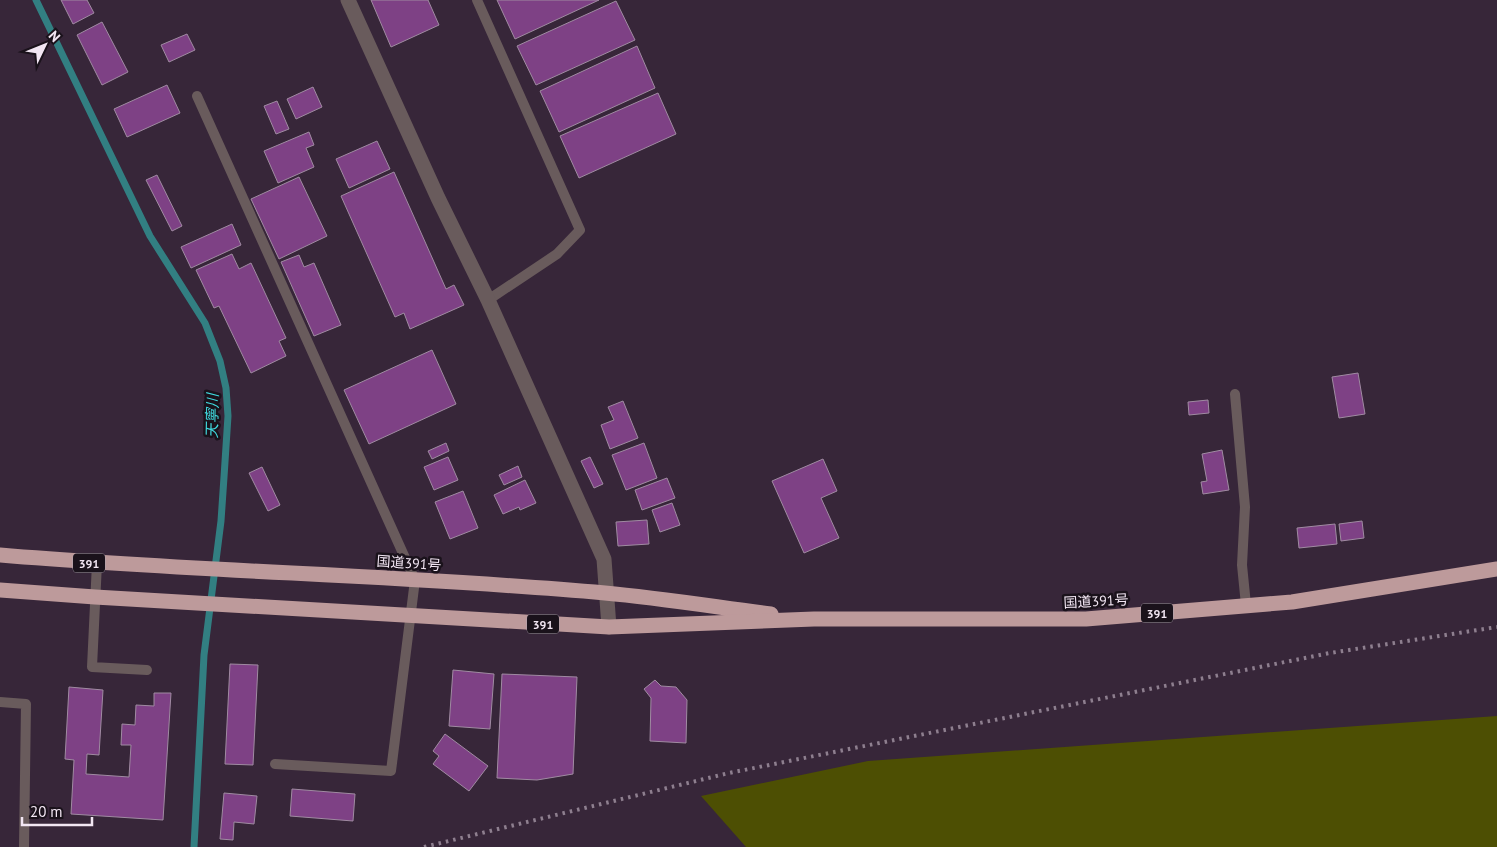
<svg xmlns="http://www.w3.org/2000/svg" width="1497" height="847" font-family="'PT Sans','Noto Sans JP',sans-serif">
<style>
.green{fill:#4d4f03}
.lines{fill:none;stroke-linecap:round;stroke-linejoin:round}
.stream{stroke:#327f82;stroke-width:7}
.building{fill:#7e4185;stroke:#a08ba2}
.lane{stroke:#695b5c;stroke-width:10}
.street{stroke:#695b5c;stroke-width:15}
.highway{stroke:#bd9a9b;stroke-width:15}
.rail{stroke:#8e7f8f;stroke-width:4;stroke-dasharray:2.5 5;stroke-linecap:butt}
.labels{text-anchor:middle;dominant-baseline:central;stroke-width:5;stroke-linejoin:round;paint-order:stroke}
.shield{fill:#1a121b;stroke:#b1a6b2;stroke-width:1}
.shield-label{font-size:12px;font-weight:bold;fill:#f2e6f3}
.street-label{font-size:14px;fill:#f2e6f3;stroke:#1a121b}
.water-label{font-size:15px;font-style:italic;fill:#40dadf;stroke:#1a121b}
</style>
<rect width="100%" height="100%" fill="#372639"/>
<polygon class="green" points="1497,716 1497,847 746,847 701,796 868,761"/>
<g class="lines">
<polyline class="stream" points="36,0 150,236 205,323 220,361 226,388 228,416 224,477 221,521 204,655 194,847"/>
</g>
<g class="building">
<polygon points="61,0 87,0 94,13 73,24"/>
<polygon points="371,0 428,0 439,25 391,47"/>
<polygon points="497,0 599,0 515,39"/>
<polygon points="616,1 635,40 536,85 517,46"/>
<polygon points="102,22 128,72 102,85 77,35"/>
<polygon points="187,34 195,50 169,62 161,45"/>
<polygon points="637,46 655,88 559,132 540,91"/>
<polygon points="167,85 180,113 127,137 114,109"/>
<polygon points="313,87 322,107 296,119 287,99"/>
<polygon points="658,93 676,134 579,178 560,136"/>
<polygon points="277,101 289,129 276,134 264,106"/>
<polygon points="309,132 314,145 306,148 314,167 278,183 264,151"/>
<polygon points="377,141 390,169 349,188 336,159"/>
<polygon points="394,172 446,289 454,285 464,305 410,329 404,313 395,317 341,196"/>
<polygon points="157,175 182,226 172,231 146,180"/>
<polygon points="299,177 327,236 279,259 251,199"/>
<polygon points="232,224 241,245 191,268 181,247"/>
<polygon points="232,254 239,269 251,263 286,338 279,341 286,356 251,373 219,306 214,308 196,270"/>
<polygon points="299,255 304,267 314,263 341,325 314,336 281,262"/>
<polygon points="432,350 456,404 369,444 344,390"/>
<polygon points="1358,373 1365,414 1339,418 1332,377"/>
<polygon points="1208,400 1209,413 1189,415 1188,402"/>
<polygon points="623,401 638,438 610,449 601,425 614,420 608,407"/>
<polygon points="446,443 449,451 432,459 428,451"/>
<polygon points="644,443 657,478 626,490 612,455"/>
<polygon points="1222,450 1229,490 1203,494 1201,482 1207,481 1202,454"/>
<polygon points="448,457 458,480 434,490 424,467"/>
<polygon points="590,457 603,484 594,488 581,461"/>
<polygon points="823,459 837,491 821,498 839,538 804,553 772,481"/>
<polygon points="518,466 522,477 504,485 499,475"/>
<polygon points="262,467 280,505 268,511 249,473"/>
<polygon points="667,478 675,498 642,510 635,490"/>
<polygon points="525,480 536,503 520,510 519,507 503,514 494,495"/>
<polygon points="463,491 478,528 450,539 435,502"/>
<polygon points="672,503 680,525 660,532 652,510"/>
<polygon points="647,520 649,544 618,546 616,522"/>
<polygon points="1362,521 1364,538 1341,541 1339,524"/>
<polygon points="1335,524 1337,544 1299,548 1297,528"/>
<polygon points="230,664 258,665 253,765 225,764"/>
<polygon points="453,670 494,674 490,729 449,726"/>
<polygon points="502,674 577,677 573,774 537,780 497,778"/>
<polygon points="655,680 661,686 676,687 687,700 686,743 650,741 651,698 644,689"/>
<polygon points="69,687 103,690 99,755 87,754 86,774 129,777 131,745 121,745 122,724 135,725 136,705 154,706 154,693 171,693 163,820 71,814 74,760 65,759"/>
<polygon points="445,734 488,766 469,791 433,764 439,756 433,751"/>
<polygon points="292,789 355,794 353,821 290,816"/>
<polygon points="224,793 257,796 254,824 234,822 233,840 220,839"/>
</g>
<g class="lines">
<g class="lane">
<polyline points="477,0 580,230 557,254 488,300"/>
<polyline points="197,96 415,580 391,771 275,764"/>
<polyline points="1235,394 1245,507 1242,565 1246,605"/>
<polyline points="97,563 92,667 147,670"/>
<polyline points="0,702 26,704 24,847"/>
</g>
<polyline class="street" points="348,0 438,198 488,300 604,559 609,627"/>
<g class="highway">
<path d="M0 555C201 572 404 575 605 593 660 598 716 607 771 614"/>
<polyline points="0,590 95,597 609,627 814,619 1086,619 1292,602 1497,569"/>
</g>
<polyline class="rail" points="424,847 729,773 1330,653 1497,627"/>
</g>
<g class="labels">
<g class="shield">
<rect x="73" y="553.5" width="32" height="19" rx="4"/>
<rect x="1141" y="603.5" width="32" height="19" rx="4"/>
<rect x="527" y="614.5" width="32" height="19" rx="4"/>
</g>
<g class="shield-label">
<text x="89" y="563">391</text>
<text x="1157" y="613">391</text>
<text x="543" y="624">391</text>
</g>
<g class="street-label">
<text transform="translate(409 563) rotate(4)">国道391号</text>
<text transform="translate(1096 601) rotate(-3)">国道391号</text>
</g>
<g class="water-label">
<text transform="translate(212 416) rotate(-89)">天寧川</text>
</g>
</g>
<g transform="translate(45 45) rotate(47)" stroke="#1a121b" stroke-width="4" paint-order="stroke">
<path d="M0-4L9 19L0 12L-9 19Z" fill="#f2e6f3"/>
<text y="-8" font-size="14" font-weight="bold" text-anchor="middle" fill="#f2e6f3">N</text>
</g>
<path d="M22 817v8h70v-8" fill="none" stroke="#f2e6f3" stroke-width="2.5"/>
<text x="30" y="817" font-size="15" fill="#f2e6f3" stroke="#1a121b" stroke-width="4" paint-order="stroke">20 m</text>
</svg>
